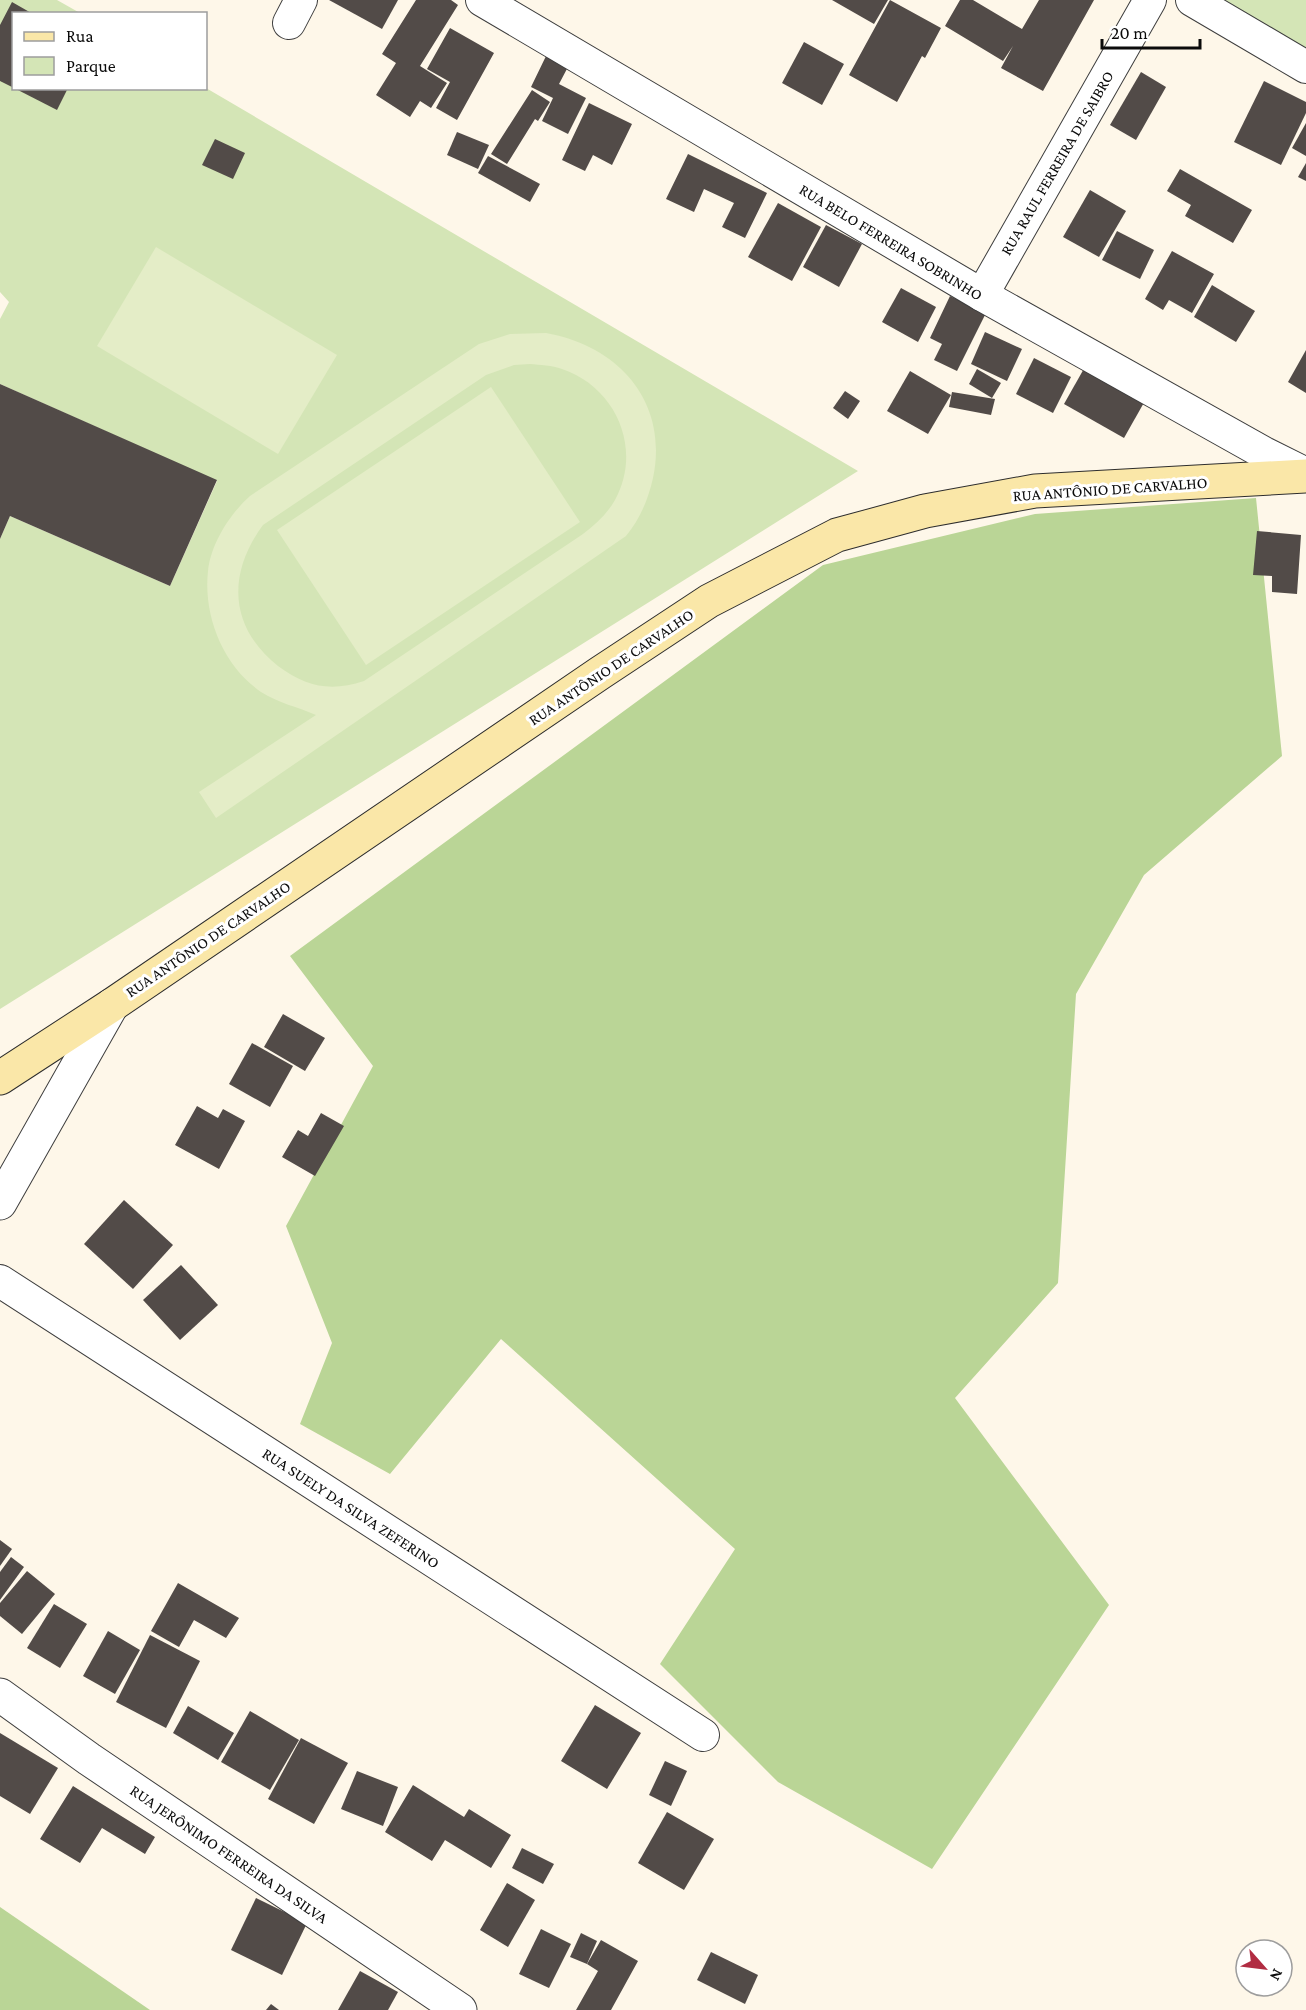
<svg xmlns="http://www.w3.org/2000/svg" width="1306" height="2010" font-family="'Crimson Pro',serif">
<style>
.green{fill:#d4e5b6}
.forest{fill:#bad596}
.pitch{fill:#e4edc7;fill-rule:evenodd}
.building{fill:#524b48}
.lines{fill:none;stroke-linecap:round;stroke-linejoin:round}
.minor-casing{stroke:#3e3e3e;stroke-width:34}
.tertiary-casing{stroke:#3e3e3e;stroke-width:35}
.secondary-casing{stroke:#2d2d2d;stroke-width:35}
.minor{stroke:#fff;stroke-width:32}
.tertiary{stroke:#fff;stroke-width:33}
.secondary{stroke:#fae7a8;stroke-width:33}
.labels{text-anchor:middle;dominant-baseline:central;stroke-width:6;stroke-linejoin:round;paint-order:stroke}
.street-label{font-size:16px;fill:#0b0b0b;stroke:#fff}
</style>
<rect width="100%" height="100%" fill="#fef7e9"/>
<g class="green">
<polygon points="0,0 57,0 80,13 14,14 14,88 206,88 858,471 0,1009 0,539 10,516 170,586 217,481 0,384 0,319 9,302 0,292"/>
<polygon points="1211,0 1306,0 1306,54"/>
</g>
<g class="forest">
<polygon points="1256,498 1282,756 1144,875 1076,994 1058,1283 955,1398 1109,1605 932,1869 778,1782 660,1664 735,1549 501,1339 390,1474 300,1424 332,1343 286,1226 373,1066 290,956 823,565 1035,514"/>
<polygon points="0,1907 150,2010 0,2010"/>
</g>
<g class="pitch">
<polygon points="156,247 337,355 278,454 97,346"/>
<path d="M546 333C619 346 669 402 653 478 648 500 640 519 626 536L216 818 199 792 316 715C298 707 278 703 261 692 223 666 203 616 208 571 211 543 230 514 250 496L479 344 510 334ZM530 364C540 365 552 365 562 369 616 387 643 449 615 500 607 514 596 524 583 534L364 681C331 692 306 687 278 666 229 627 227 574 263 525L486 375 514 365Z"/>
<polygon points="491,387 580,522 366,665 277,530"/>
</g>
<g class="building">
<polygon points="329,0 398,0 382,29"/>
<polygon points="416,0 451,0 458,5 420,66 447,83 431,108 420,101 410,117 376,95 396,63 382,54"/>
<polygon points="832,0 888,0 874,24"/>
<polygon points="890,0 941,28 925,58 922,56 897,102 849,75"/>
<polygon points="960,0 973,0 1022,29 1039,0 1094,0 1043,91 1001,68 1013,46 1003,61 945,26"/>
<polygon points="12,2 33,14 14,14 14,88 0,81 0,25"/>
<polygon points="450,28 494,53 457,120 436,108 450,82 427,69"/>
<polygon points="804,42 844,64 822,105 782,83"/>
<polygon points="547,54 569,65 559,84 586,98 568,134 542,121 553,98 531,87"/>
<polygon points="1141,72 1166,87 1136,140 1110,125"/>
<polygon points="1264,81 1306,102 1306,113 1281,165 1234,142"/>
<polygon points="14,88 68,88 57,110"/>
<polygon points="532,90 550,102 538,121 535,119 507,164 491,154"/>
<polygon points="589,103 632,124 612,165 593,155 585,171 562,160"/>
<polygon points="1306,123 1306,156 1292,148"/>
<polygon points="457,132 489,145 478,169 447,155"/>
<polygon points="215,139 245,153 233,179 202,165"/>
<polygon points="688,154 767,193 745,238 722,227 734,203 704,189 694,212 666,199"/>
<polygon points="488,156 540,184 530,202 478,173"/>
<polygon points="1306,163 1306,181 1298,177"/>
<polygon points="1180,169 1252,210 1233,243 1185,216 1191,205 1167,191"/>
<polygon points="1090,190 1126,211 1099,257 1063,237"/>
<polygon points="778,203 821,227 792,281 748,257"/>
<polygon points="826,225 862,244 839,287 803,267"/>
<polygon points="1117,231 1154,250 1140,279 1102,260"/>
<polygon points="1172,251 1214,274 1192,313 1169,300 1163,310 1145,299"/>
<polygon points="1212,285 1255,311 1236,342 1194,317"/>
<polygon points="901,288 936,307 918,342 882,322"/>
<polygon points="950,296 986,313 957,371 934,360 942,344 930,338"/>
<polygon points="985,332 1022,349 1007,381 971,364"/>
<polygon points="1306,350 1306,393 1288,382"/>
<polygon points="1034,358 1071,377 1053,413 1016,394"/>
<polygon points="1086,365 1146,399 1124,438 1064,404"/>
<polygon points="977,369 1001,383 992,398 969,384"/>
<polygon points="910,371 951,395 928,434 887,411"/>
<polygon points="0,384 217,480 170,586 10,516 0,539"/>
<polygon points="845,391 860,401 848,419 833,408"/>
<polygon points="952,392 995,399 991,415 949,407"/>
<polygon points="1257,531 1301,535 1297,594 1272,592 1272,576 1253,575"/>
<polygon points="283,1014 325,1038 305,1071 264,1047"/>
<polygon points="252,1043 293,1066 270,1107 229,1084"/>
<polygon points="197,1106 218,1118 223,1109 245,1121 219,1169 175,1145"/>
<polygon points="321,1113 344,1126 315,1176 282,1157 298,1130 308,1136"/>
<polygon points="124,1200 173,1245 133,1289 84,1244"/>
<polygon points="181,1265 218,1305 180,1340 143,1300"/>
<polygon points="0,1540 12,1549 0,1566"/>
<polygon points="11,1557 24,1567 0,1600 0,1572"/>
<polygon points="27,1571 55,1594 22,1634 0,1616 0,1603"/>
<polygon points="178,1583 239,1618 226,1638 194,1620 179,1647 151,1631"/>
<polygon points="54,1604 87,1624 60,1668 27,1648"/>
<polygon points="108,1631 140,1650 115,1694 83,1676"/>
<polygon points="150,1635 200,1661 166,1728 116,1702"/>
<polygon points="595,1705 641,1733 607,1789 561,1761"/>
<polygon points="188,1706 234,1733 218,1760 173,1733"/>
<polygon points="250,1711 299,1740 270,1790 221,1762"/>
<polygon points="0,1733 58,1768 30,1814 0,1796"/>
<polygon points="301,1738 348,1763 314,1824 268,1799"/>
<polygon points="665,1761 687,1771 671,1806 649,1795"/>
<polygon points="357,1771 398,1787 383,1826 341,1809"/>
<polygon points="413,1785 464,1817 469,1809 511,1835 491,1868 445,1840 432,1861 385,1832"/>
<polygon points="73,1786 155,1837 145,1854 102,1828 80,1863 40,1839"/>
<polygon points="667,1812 714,1839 684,1890 638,1863"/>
<polygon points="522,1848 554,1864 543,1884 512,1868"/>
<polygon points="507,1883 535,1900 508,1947 480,1930"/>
<polygon points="256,1898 307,1923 282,1975 231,1950"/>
<polygon points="541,1929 571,1944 549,1988 519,1974"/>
<polygon points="581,1933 597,1941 587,1964 570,1957"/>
<polygon points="601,1940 638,1961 611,2010 576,2010 598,1971 587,1964"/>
<polygon points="711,1952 758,1975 745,2004 697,1980"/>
<polygon points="360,1971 398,1992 388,2010 338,2010"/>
<polygon points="271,2004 279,2010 266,2010"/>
</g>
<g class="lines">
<defs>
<g id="minor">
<polyline points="482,0 982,295 1264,453 1306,474"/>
<polyline points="1192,0 1306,67"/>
<polyline points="289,23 301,0"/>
<polyline points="982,295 1150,0"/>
<polyline points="0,1281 703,1735"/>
</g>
<g id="tertiary">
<polyline points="0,1203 112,1005"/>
<polyline points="0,1695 89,1759 460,2010"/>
</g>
<polyline id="secondary" points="0,1078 112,1005 600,673 709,601 837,535 925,511 1035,491 1306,476"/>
</defs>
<use href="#minor" class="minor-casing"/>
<use href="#tertiary" class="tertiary-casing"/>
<use href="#secondary" class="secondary-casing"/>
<use href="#minor" class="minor"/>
<use href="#tertiary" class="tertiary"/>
<use href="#secondary" class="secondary"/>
</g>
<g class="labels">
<g class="street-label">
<text transform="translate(1057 163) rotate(-60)">RUA RAUL FERREIRA DE SAIBRO</text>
<text transform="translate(891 242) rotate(31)">RUA BELO FERREIRA SOBRINHO</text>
<text transform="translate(1110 489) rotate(-4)">RUA ANTÔNIO DE CARVALHO</text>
<text transform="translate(611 667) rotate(-34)">RUA ANTÔNIO DE CARVALHO</text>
<text transform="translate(208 939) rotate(-34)">RUA ANTÔNIO DE CARVALHO</text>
<text transform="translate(351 1508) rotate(33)">RUA SUELY DA SILVA ZEFERINO</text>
<text transform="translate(229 1854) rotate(34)">RUA JERÔNIMO FERREIRA DA SILVA</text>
</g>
</g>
<rect x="12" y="12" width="195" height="78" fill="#ffffff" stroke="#9d9d9d" stroke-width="1.5"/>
<rect x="24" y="32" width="30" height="9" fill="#fae7a8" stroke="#9d9d9d" stroke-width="1.5"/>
<text x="66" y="42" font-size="18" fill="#0b0b0b">Rua</text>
<rect x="24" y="57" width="30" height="18" fill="#d4e5b6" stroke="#9d9d9d" stroke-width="1.5"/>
<text x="66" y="72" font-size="18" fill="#0b0b0b">Parque</text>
<g transform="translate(1264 1968) rotate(118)"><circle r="28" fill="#ffffff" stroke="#9d9d9d" stroke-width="1.5"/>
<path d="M0-4.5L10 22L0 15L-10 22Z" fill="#b12c42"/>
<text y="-9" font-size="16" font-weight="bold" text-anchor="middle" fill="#0b0b0b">N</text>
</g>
<path d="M1102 39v9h98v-9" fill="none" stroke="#0b0b0b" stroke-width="3"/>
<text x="1111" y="39" font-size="18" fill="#0b0b0b" stroke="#ffffff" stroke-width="4.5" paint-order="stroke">20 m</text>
</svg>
